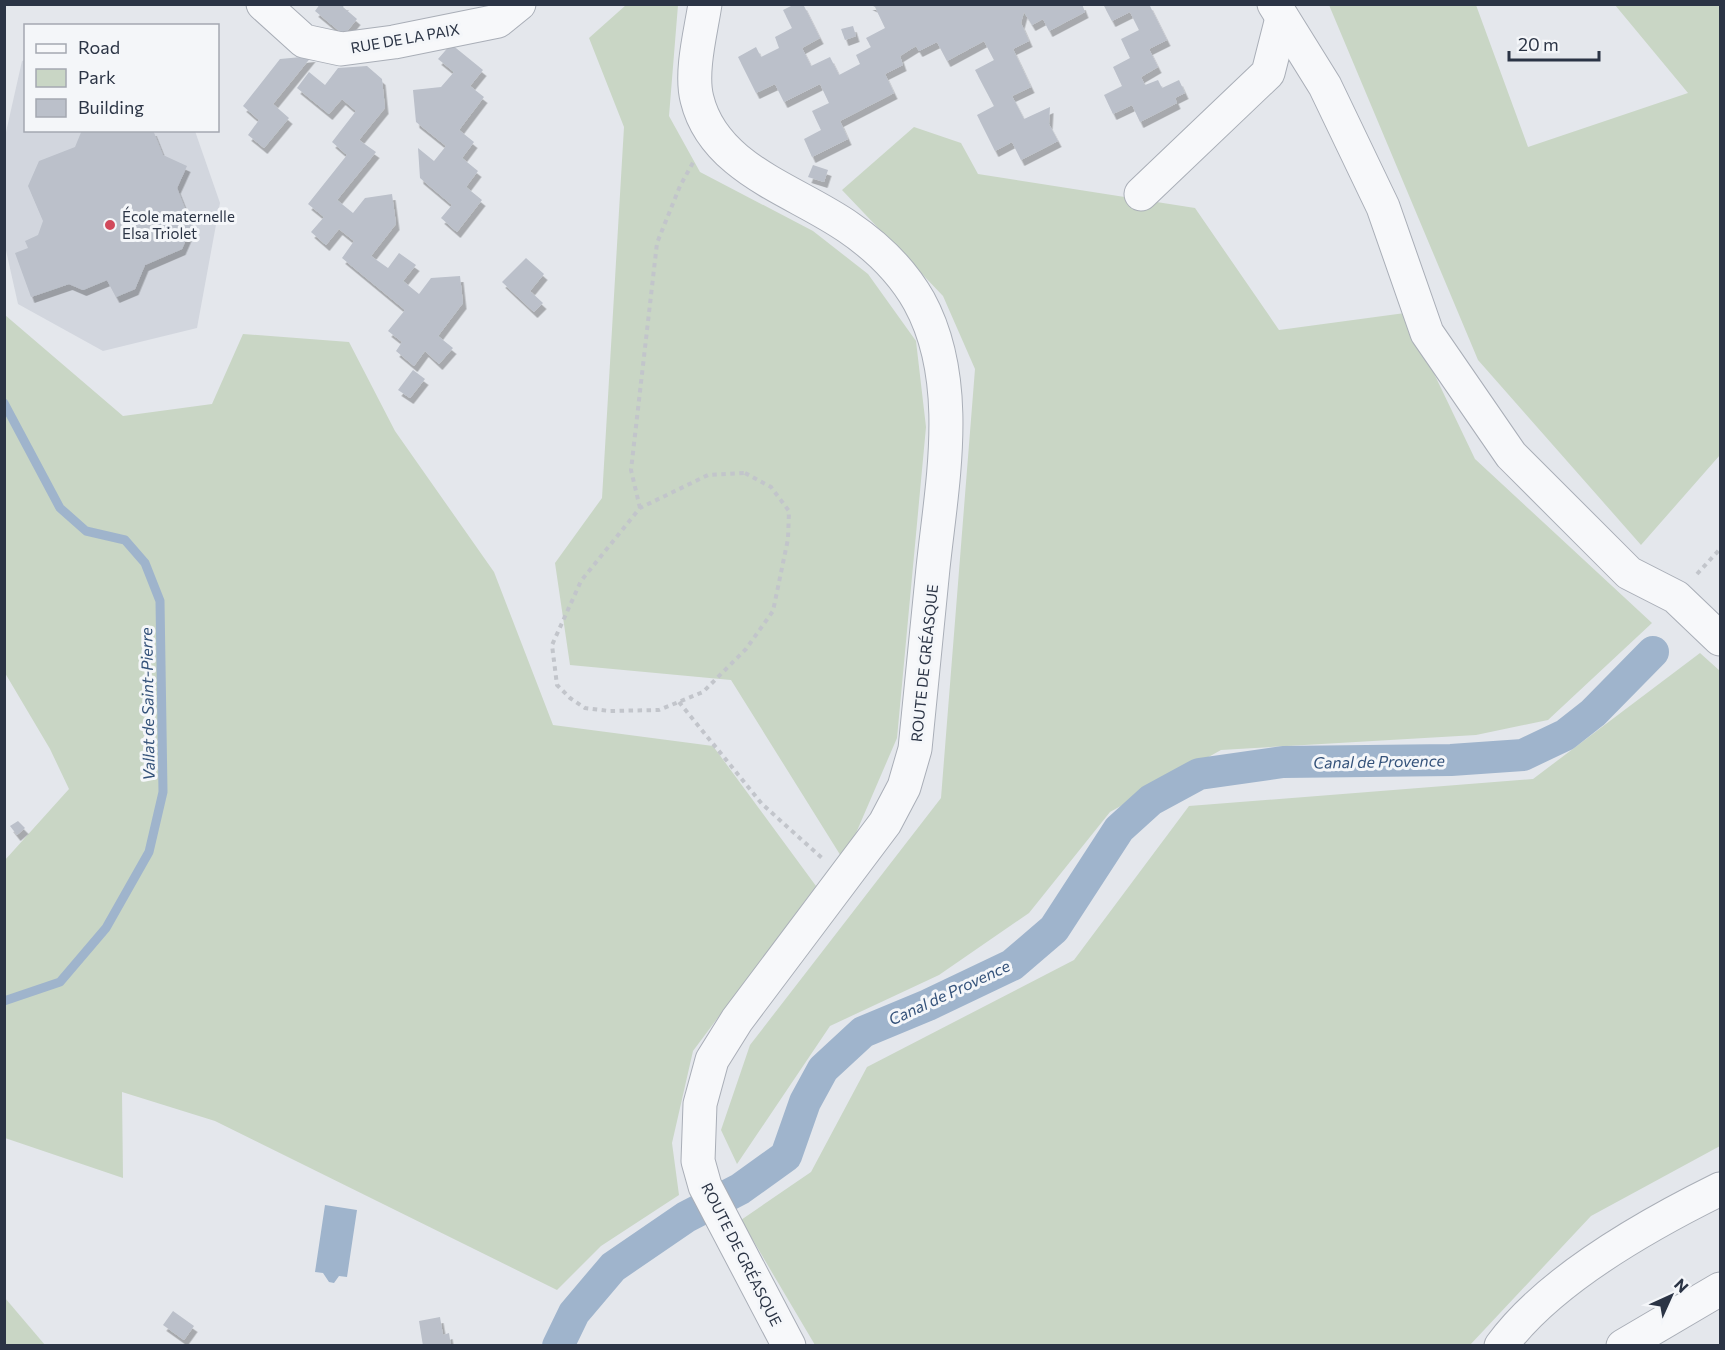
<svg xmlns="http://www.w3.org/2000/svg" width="1725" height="1350" font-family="Commissioner,sans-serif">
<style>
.built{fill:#d2d6de}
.green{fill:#c9d6c5}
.water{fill:#9fb4cc}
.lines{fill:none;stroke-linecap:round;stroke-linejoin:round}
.stream{stroke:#9fb4cc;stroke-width:9}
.canal{stroke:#9fb4cc;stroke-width:32}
.building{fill:#bbc0ca;filter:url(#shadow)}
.minor-casing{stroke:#a9aeb7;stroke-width:35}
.path{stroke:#c2c5cb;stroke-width:4;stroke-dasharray:4.5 4.5;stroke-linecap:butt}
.minor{stroke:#f7f8fa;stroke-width:33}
.poi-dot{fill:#d1495b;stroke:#f4f6f9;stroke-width:2}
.labels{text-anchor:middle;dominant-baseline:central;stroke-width:6;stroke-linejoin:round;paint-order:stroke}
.street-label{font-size:15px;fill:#2b3445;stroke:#f4f6f9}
.poi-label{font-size:15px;fill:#2b3445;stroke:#f4f6f9;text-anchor:start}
.water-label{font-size:16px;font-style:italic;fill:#34527a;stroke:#f4f6f9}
</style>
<defs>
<filter id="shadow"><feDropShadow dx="3.5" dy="6" stdDeviation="0" flood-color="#0004"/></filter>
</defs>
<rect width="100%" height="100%" fill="#e4e7ec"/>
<polygon class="built" points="25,60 26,130 195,131 220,203 197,328 103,351 18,304 5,246 4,141 22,61"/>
<g class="green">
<polygon points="626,5 678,5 669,116 700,172 813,231 868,274 916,341 926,427 897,738 844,861 731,680 570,665 555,563 602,498 624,127 589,38"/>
<polygon points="1329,5 1476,5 1528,147 1688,93 1615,5 1720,5 1720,455 1641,545 1478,360"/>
<polygon points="914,127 961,143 978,174 1195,208 1279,330 1405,313 1475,459 1652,623 1548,720 1476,735 1221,750 1110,812 1029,913 939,975 830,1026 737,1164 721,1130 750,1045 941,798 975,369 943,296 842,190"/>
<polygon points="5,315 123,416 212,404 243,334 349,342 395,431 494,572 553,725 713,746 816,886 693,1051 672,1143 679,1195 601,1246 557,1290 215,1121 122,1092 123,1178 5,1138 5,860 69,789 50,749 5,673"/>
<polygon points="1700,653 1720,671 1720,1146 1591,1216 1470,1345 815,1345 741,1220 811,1172 867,1067 1074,960 1189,806 1533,779"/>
<polygon points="4,1298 5,1298 45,1345 5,1345"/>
</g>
<polygon class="water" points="325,1205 357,1210 347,1277 339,1276 334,1283 329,1282 323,1273 315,1272"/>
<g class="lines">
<polyline class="stream" points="4,403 60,508 86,531 125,540 145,563 160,601 163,792 149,852 106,928 60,982 4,1001"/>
<polyline class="canal" points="558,1346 574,1313 613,1267 686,1217 740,1189 786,1156 805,1102 823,1069 863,1032 928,1005 1012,965 1054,929 1119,829 1151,800 1199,774 1283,762 1451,760 1523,755 1565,735 1593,713 1653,652"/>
</g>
<g class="building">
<polygon points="320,4 345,4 343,7 357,19 344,35 315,11"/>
<polygon points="795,4 803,4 820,38 802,48 811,66 830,57 839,75 860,64 856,55 871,47 866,38 885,28 875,7 869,4 1082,4 1085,12 1049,31 1043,19 1032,25 1024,12 1021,23 1029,41 1013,49 1031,87 1012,96 1024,119 1050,107 1049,124 1058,141 1021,160 1012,142 995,151 977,115 994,106 975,70 994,60 984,41 947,61 937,42 919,51 916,46 900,56 903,65 885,74 894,93 840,121 848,139 812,157 804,139 821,130 812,111 829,103 820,84 784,102 775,84 756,93 738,57 756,47 761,57 779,48 775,37 792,28 783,10"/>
<polygon points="1103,4 1149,4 1167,40 1149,49 1158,67 1141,77 1145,85 1158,80 1162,88 1179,80 1185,93 1175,98 1177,103 1140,122 1132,105 1113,114 1104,95 1122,86 1113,67 1130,58 1121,39 1139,30 1130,12 1112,21"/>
<polygon points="853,26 856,36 845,40 841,29"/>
<polygon points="451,44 483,70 470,86 484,97 459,130 474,142 462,158 478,171 466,187 482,200 457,232 441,218 452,205 420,178 418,148 434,161 446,146 416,122 413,90 441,87 454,72 438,59"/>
<polygon points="312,56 273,104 289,118 264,148 248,135 259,120 243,106 280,59"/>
<polygon points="367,66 382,79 385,108 359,140 376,152 337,200 353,213 365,198 392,194 396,224 371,256 388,268 399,253 416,265 403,281 419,294 431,278 460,276 463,303 438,336 453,348 439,364 425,351 414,366 396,351 402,342 388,331 405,310 342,258 354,241 339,229 326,245 311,232 324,217 308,204 347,155 332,142 356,111 342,99 329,114 297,88 309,72 325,85 338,68"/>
<polygon points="82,130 153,130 163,155 187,166 177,188 192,226 182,249 145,265 135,289 116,297 107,280 83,290 69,284 31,297 15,253 28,248 25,241 38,235 43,221 28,186 39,161 75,147"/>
<polygon points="813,165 828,170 824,182 808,177"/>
<polygon points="526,258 544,274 530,291 543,303 534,312 502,282"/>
<polygon points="413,370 425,379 410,398 398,390"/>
<polygon points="18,821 25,828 17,835 10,826"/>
<polygon points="173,1311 194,1326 184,1340 163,1325"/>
<polygon points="440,1317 443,1335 449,1333 451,1346 423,1346 419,1321"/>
</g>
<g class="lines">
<defs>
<g id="minor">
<polyline points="263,4 304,41 341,49 394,42 498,21 519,4"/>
<path d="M705 4C701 31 690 72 697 99 714 169 795 190 848 227 876 246 902 271 919 301 963 381 942 483 933 568 927 629 921 689 915 749L904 787 885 823 737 1020 712 1060 700 1104 698 1161 705 1186 789 1346"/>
<polyline points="1274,4 1325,86 1383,207 1427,333 1511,455 1629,573 1676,597 1720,639"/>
<polyline points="1141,194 1268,73 1282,18"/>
<path d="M1501 1346C1549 1280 1647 1225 1720 1189"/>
<polyline points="1623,1346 1720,1289"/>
</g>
</defs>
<use href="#minor" class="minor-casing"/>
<g class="path">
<polygon points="745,473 771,487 789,511 788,539 773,611 746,649 703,692 659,710 609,711 585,708 570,698 557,685 552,645 581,581 640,508 708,475"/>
<polyline points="640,508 631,470 657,243 680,186 695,159"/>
<polyline points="1697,574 1720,549"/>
<polyline points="679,702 762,804 822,858"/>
</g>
<use href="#minor" class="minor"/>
</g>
<circle class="poi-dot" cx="110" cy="225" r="6"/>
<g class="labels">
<g class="street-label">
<text transform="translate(405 38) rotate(-10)">RUE DE LA PAIX</text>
<text transform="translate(924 663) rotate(-84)">ROUTE DE GRÉASQUE</text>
<text transform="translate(742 1254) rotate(63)">ROUTE DE GRÉASQUE</text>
</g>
<g class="poi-label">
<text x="122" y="216">École maternelle<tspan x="122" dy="17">Elsa Triolet</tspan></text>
</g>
<g class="water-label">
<text transform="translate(147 704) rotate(-91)">Vallat de Saint-Pierre</text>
<text transform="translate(1379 761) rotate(-1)">Canal de Provence</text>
<text transform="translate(949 992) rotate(-25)">Canal de Provence</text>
</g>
</g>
<rect width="1725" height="1350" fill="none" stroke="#2b3445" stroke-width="12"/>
<rect x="24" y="24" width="195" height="108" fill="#f4f6f9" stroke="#a4a8b1" stroke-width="1.5"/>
<rect x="36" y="44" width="30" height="9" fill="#f7f8fa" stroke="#a4a8b1" stroke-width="1.5"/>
<text x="78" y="54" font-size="18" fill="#2b3445">Road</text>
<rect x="36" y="69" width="30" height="18" fill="#c9d6c5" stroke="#a4a8b1" stroke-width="1.5"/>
<text x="78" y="84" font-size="18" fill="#2b3445">Park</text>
<rect x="36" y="99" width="30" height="18" fill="#bbc0ca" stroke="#a4a8b1" stroke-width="1.5"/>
<text x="78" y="114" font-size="18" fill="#2b3445">Building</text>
<g transform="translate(1671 1296) rotate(45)" stroke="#f4f6f9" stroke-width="4.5" paint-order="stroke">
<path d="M0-4.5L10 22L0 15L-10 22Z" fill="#2b3445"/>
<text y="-9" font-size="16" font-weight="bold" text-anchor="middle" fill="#2b3445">N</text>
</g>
<path d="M1509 51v9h90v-9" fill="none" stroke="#2b3445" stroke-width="3"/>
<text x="1518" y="51" font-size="18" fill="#2b3445" stroke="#f4f6f9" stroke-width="4.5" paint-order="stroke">20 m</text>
</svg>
